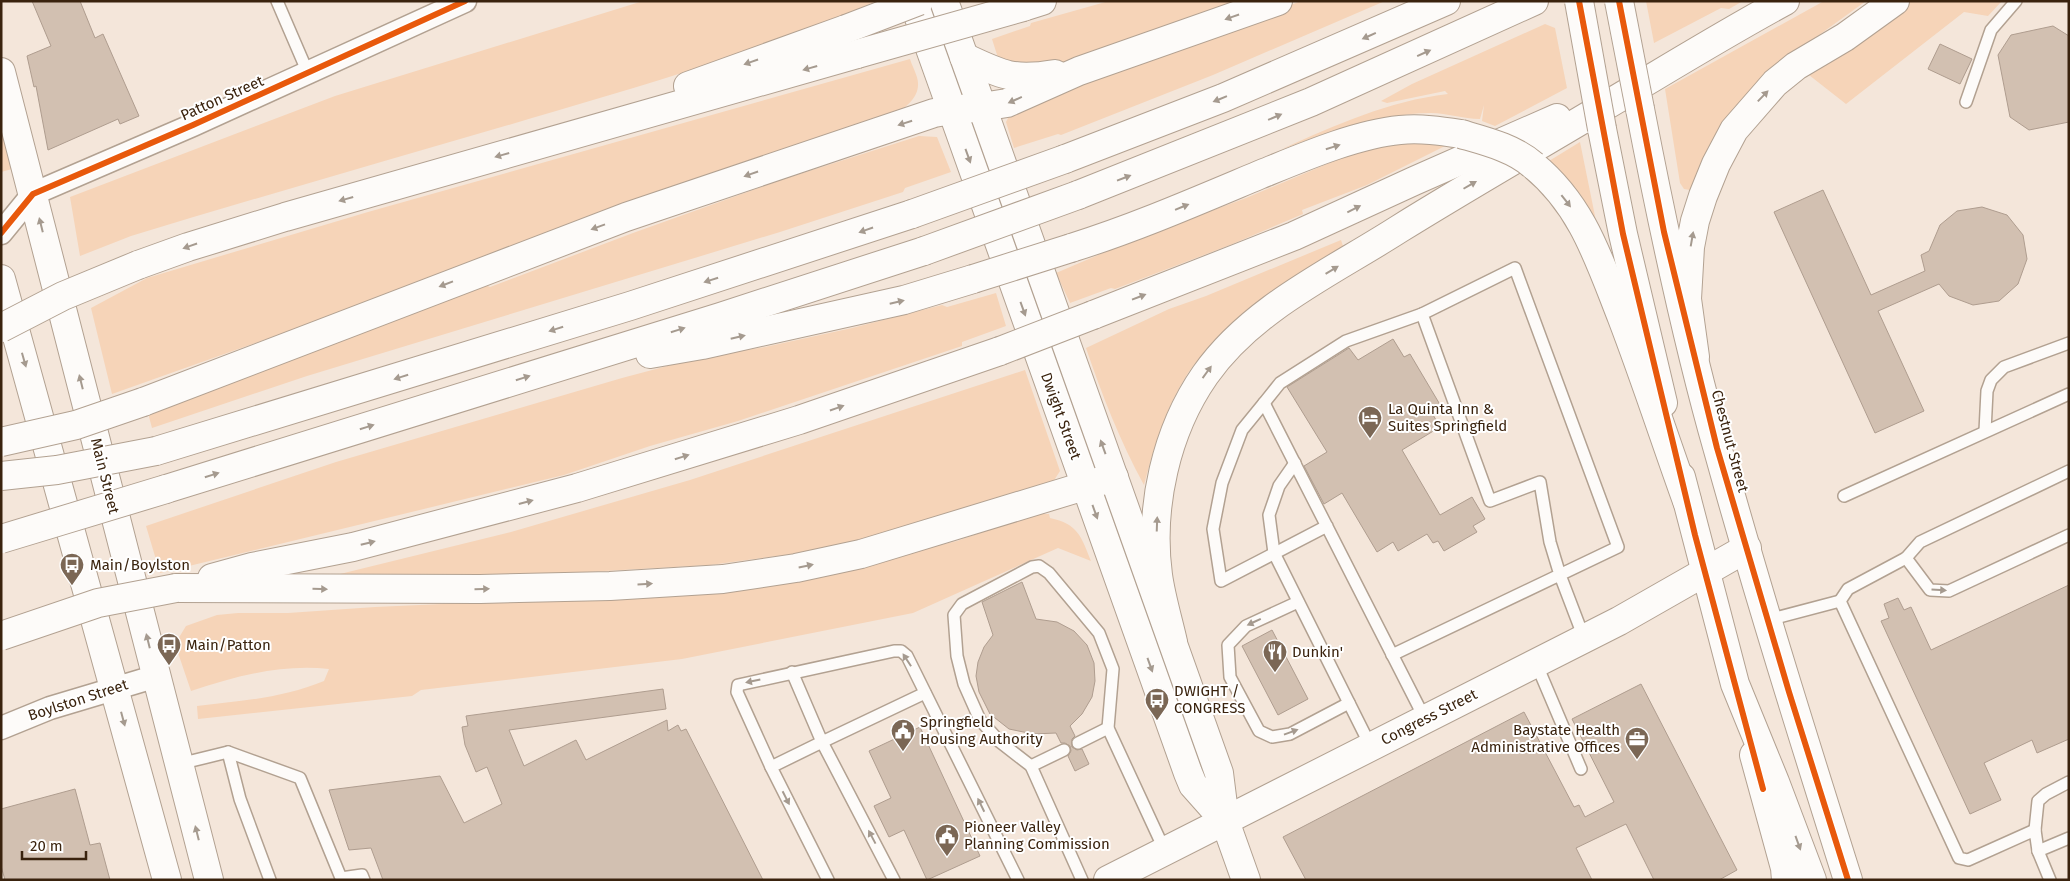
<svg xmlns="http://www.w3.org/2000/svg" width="2070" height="881" font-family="'Fira Sans',sans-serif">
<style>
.green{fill:#f6d4b8}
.building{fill:#d2c0b1;stroke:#af9d8f}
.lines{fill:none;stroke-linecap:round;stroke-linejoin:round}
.lane-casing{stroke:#b2a191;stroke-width:14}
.street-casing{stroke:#b2a191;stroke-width:25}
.secondary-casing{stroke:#b2a191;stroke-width:30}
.primary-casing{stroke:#b2a191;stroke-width:30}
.highway-casing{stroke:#b2a191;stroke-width:30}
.lane{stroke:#fdfbf9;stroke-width:11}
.street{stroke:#fdfbf9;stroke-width:22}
.secondary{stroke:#fdfbf9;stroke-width:28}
.primary{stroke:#fdfbf9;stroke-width:28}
.highway{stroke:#fdfbf9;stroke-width:28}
.primary-bridge-casing{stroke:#b2a191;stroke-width:30;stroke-linecap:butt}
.highway-bridge-casing{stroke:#b2a191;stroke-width:30;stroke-linecap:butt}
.primary-bridge{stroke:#fdfbf9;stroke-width:28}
.highway-bridge{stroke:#fdfbf9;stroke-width:28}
.cycleway-casing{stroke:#fff;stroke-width:9}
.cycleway{stroke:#e8590c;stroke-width:6}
.oneway{fill:#a59a8f}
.labels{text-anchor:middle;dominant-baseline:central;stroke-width:4;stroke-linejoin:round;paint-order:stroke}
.street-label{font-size:15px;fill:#3a230e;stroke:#fff}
.poi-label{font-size:15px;fill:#3a230e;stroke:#fff;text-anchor:start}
</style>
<rect width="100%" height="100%" fill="#f4e6da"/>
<g class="green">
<path d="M643 1H876C773 47 664 79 556 111 414 153 272 193 131 236L80 256 70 197 335 96Z"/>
<polygon points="1109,1 1238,1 1070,62 1037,67 999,61 992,39 1030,26 1031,23"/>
<path d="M1301 1H1385L1213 75 1061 135 1058 134 1014 148 1006 122 1011 112C1107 73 1205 39 1301 1Z"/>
<polygon points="1646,1 1743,1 1729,9 1721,8 1654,43"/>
<polygon points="1824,1 1866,1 1797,51 1696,188 1690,190 1684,189 1680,183 1665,89"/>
<polygon points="1911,1 2002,1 1988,16 1964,12 1846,104 1809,75"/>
<path d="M1545 24 1555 28 1567 88 1495 126 1482 121 1484 105 1480 119C1463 119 1447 113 1431 113 1376 114 1333 131 1282 149 1336 125 1388 101 1448 94L1445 91 1387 103 1381 101 1412 84Z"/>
<path d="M910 59C912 66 918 76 918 83 919 98 905 108 894 115L570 224 309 324 112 394 91 308 147 278 368 212Z"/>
<polygon points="1,127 12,169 1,172"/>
<polygon points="919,136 937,137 951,172 905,188 903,192 780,232 307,376 152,428 148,413 483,284 490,287 633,233 781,180"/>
<polygon points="1419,140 1449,144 1367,185 1302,210 1303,214 1230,245 1115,289 1111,288 1070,303 1056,273 1138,238 1246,198 1365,148"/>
<polygon points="1580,142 1596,221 1593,222 1561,171 1549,161"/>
<path d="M1341 240 1343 246C1312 268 1282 290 1252 314 1229 331 1204 349 1188 373 1166 407 1154 446 1144 485 1120 441 1102 395 1086 348L1169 309 1206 296Z"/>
<polygon points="996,293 1006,326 962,342 962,346 738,421 650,446 564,475 160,573 146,526 336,462 622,378 705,356 765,347 852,328 942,305 947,307"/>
<polygon points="1025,370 1060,471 1053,482 891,533 792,554 710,565 497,577 340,580 340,574 511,532 690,480"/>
<path d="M1034 514H1049L1050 518C1078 524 1081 536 1091 561L1058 548 913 613 682 659 421 690 412 696 198 719 197 706C240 701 283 698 324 681L329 669C281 664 236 676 191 691L175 644 186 626 217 615 238 613H288L375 607 626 596 894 556 957 541Z"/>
</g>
<g class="building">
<polygon points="32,1 80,1 95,38 103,34 139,116 120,124 118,119 48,150 36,86 34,87 27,56 51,46"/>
<polygon points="2053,26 2069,36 2069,122 2029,130 2010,117 1998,55 2011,35"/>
<polygon points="1940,44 1972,59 1960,84 1928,69"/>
<polygon points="1823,190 1871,295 1925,271 1921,255 1929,251 1940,225 1957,211 1982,207 2007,215 2023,235 2027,259 2018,284 1999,301 1973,305 1949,296 1939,284 1878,311 1924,411 1875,433 1774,212"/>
<polygon points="1393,339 1404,357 1410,354 1442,408 1432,413 1440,427 1402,450 1440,515 1472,497 1485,519 1473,526 1477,532 1444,551 1438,541 1433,543 1427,534 1398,551 1393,542 1377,552 1342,493 1324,504 1304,466 1327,452 1287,387 1349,348 1358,360"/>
<polygon points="1022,582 1036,619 1057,622 1074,631 1087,645 1094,663 1095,681 1092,697 1082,714 1070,726 1075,736 1072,739 1072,747 1077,750 1082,749 1089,764 1075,771 1068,756 1071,751 1070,746 1065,743 1061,743 1056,733 1033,734 1009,729 990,714 979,692 976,676 978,662 984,647 993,635 982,602"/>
<polygon points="2069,585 2069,739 2037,753 2032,740 1984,763 2001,800 1970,814 1881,621 1889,618 1884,604 1898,598 1904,610 1911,607 1931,650"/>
<polygon points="1272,630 1308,699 1278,715 1242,646"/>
<polygon points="1641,684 1737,870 1719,880 1654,880 1626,824 1576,848 1592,880 1306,880 1283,837 1524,712 1574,807 1579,805 1585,817 1614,802 1572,719"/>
<polygon points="663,689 666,709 509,730 524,766 576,740 586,760 667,720 668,731 678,725 681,731 686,729 763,880 383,880 371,848 349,850 329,790 440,776 464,823 502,804 487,767 476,772 465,745 462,727 468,726 466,716"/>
<polygon points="920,727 980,856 927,880 904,830 889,837 874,806 891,798 869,751"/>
<polygon points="75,789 90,845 100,843 110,880 5,880 1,866 1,809"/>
</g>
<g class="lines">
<defs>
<g id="lane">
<polyline points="277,1 308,73"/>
<polyline points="1966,102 1991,30 2016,1"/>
<polyline points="1264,403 1280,383 1346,341 1422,314"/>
<polyline points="1985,431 1987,391 1991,380 2004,367 2069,343"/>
<polyline points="1295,463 1279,486 1269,515 1274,553 1371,747"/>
<polyline points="1844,496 2069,394"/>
<polyline points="1327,526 1221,581 1213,529 1222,483 1242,430 1264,403 1425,719"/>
<polyline points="1906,558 1930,590 1949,591 2069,535"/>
<polyline points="1298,602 1246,626 1228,645 1230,677 1259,731 1272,737 1290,734 1349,703"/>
<polyline points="1768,620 1840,601"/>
<polyline points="1392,655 1618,547 1515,268 1422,314 1490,501 1540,482 1550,542 1560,575 1584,638"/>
<polyline points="1536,663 1581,769"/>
<polyline points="792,672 822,742 925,693"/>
<polyline points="1078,743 1108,728"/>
<polyline points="228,752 240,799 270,880"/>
<polyline points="179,764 228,752 300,778 341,878 362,875 364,880"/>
<polyline points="1031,766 1064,750"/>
<polyline points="771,767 737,692 738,685 894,651 901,651 907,656 1018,880"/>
<polyline points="2035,830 2038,801 2046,794 2069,782"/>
<polyline points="2038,851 2069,838"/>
<polyline points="828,880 771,767 822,742 894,880"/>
<polyline points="1082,880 1031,766 1000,742 980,720 964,684 957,656 954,615 962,604 1032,567 1039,566 1049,573 1099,633 1113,669 1108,728 1165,851"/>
<polyline points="2050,880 2038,851 2035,830 1968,860 1959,858 1840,601 1848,589 1906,558 1920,542 2069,471"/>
</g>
<g id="street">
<polyline points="1,233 33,194 193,125 465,1"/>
<polyline points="1,728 50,708 157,676"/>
</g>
<g id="secondary">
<polyline points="913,1 952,110"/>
<polyline points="944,1 982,107"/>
<polyline points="1754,755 1785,868 1786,880"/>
<polyline points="1108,880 1619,621 1747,548"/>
</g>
<g id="primary">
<polyline points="1,72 209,880"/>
<path d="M1640 109C1662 223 1686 338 1718 450 1758 594 1803 737 1848 880"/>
<polyline points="1602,129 1623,234 1663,403"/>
<polyline points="1,279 167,880"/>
<polyline points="1681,477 1735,684 1775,782 1812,880"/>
<polyline points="1225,821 1193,785 1188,773 952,110 982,107 1219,773 1225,821 1246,880"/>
</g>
<g id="highway">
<polyline points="1023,7 1042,1"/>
<path d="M964 57C1002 75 1013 81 1055 74"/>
<polyline points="688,86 846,29"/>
<polyline points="982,107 1007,103 1079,71 1278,1"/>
<polyline points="1065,159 1223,98 1446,1"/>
<path d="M1533 165C1583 206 1599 260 1622 318 1645 378 1665 440 1687 501"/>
<polyline points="1078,195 1311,102 1534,1"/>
<path d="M1071 248C1135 228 1197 201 1259 175 1301 158 1356 134 1400 130 1421 128 1441 131 1461 134"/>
<polyline points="138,265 188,247 285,217 857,54"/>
<polyline points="1093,315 1294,236 1414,181 1557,118"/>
<polyline points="650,354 702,345 904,300 973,279"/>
<polyline points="1695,357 1687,299 1690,247 1695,221 1703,196 1716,164 1734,130 1775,83 1796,66 1845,37 1895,1"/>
<polyline points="143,402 626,217 934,113 952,110"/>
<polyline points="156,451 630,306 912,214"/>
<polyline points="166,489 720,317 924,251"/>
<polyline points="212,578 252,567 353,547 577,488 799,420 1000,351"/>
<polyline points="176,588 480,589 610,586 723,579 796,568 861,554 1114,477"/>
<path d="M1173 642C1168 620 1161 597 1158 575 1149 507 1166 431 1205 375 1252 308 1332 272 1399 229 1465 188 1533 149 1600 109 1661 73 1722 35 1785 1"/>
</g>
</defs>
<use href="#lane" class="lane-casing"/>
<use href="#street" class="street-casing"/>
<use href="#secondary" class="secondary-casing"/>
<use href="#primary" class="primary-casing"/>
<use href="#highway" class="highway-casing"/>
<use href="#lane" class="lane"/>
<use href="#street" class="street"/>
<use href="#secondary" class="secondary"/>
<use href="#primary" class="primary"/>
<use href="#highway" class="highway"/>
<defs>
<g id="primary-bridge">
<polyline points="1579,1 1602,129"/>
<polyline points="1619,1 1640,109"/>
</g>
<g id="highway-bridge">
<polyline points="846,29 919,1"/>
<polyline points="857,54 1023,7"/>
<path d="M1461 134C1485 141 1514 148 1533 165"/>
<polyline points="912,214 1065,159"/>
<polyline points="924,251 1078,195"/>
<polyline points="973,279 1071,248"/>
<polyline points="1,328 63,296 138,265"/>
<polyline points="1000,351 1093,315"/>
<polyline points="1,442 76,425 143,402"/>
<polyline points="1,476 57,470 156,451"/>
<polyline points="1,539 166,489"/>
<polyline points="1,636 98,603 176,588"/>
</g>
</defs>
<use href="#primary-bridge" class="primary-bridge-casing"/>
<use href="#highway-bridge" class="highway-bridge-casing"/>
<use href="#primary-bridge" class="primary-bridge"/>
<use href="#highway-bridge" class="highway-bridge"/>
<defs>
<g id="cycleway">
<polyline points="1579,1 1623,234 1695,535 1763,789"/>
<polyline points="1619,1 1664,232 1717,448 1789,692 1848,880"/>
<polyline points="1,233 33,194 193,125 465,1"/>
</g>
</defs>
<use href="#cycleway" class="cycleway-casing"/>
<use href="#cycleway" class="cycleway"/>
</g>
<defs><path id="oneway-solid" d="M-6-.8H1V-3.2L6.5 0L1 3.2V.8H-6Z" transform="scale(1.25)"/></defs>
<g class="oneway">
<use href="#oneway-solid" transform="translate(1232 17) rotate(161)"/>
<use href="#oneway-solid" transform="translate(1369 36) rotate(156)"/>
<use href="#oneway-solid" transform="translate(1424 53) rotate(-24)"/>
<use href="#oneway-solid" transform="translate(751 62) rotate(161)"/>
<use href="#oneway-solid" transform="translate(810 68) rotate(164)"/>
<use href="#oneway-solid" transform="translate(1763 96) rotate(-46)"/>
<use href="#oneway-solid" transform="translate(1220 99) rotate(158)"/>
<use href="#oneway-solid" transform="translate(1015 100) rotate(156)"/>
<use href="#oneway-solid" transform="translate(1275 117) rotate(-23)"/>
<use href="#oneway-solid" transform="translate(905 123) rotate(162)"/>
<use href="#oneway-solid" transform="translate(1333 147) rotate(-17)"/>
<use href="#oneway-solid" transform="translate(502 155) rotate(164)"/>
<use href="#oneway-solid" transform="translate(968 156) rotate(70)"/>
<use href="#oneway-solid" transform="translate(751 174) rotate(161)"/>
<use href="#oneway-solid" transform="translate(1124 178) rotate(-21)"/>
<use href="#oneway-solid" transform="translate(1470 185) rotate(-30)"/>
<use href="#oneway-solid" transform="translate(346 199) rotate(164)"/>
<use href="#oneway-solid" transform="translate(1566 201) rotate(52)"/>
<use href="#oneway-solid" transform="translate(1182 207) rotate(-22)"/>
<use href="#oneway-solid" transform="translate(1354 209) rotate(-27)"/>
<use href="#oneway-solid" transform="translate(41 225) rotate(-104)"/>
<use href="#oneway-solid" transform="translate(598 227) rotate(160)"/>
<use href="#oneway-solid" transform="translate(866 230) rotate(161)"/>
<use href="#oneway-solid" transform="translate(1692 239) rotate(-80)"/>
<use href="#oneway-solid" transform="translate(190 246) rotate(161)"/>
<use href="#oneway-solid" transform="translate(1332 270) rotate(-31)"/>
<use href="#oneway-solid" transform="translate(711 280) rotate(162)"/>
<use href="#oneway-solid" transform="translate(446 284) rotate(159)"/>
<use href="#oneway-solid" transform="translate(1139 297) rotate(-21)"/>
<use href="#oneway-solid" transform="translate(897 302) rotate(-13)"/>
<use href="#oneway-solid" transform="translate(1023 309) rotate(70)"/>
<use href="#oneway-solid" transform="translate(556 329) rotate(163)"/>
<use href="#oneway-solid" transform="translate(678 330) rotate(-17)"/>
<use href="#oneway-solid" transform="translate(738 337) rotate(-13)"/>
<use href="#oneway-solid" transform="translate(24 360) rotate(74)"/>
<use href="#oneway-solid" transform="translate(1207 372) rotate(-54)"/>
<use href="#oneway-solid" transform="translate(401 377) rotate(163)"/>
<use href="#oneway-solid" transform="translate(523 378) rotate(-17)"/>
<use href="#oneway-solid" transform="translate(81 382) rotate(-104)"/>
<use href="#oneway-solid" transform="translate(837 408) rotate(-19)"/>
<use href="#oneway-solid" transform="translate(367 427) rotate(-17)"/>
<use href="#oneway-solid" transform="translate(1103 447) rotate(-110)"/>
<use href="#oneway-solid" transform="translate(682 457) rotate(-17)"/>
<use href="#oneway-solid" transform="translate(212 475) rotate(-17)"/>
<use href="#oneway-solid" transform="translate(526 502) rotate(-15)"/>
<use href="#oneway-solid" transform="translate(1095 512) rotate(70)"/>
<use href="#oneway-solid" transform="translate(1157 524) rotate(-88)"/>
<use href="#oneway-solid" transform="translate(368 543) rotate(-14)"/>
<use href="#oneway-solid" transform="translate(806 566) rotate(-12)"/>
<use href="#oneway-solid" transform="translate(645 584) rotate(-3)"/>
<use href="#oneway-solid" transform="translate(320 589) rotate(1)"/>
<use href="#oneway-solid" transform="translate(482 589) rotate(-2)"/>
<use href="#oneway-solid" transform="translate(1939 590) rotate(3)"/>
<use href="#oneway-solid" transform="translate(1254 622) rotate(155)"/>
<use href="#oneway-solid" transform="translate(148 641) rotate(-104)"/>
<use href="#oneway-solid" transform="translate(907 660) rotate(-123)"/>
<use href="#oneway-solid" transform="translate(1150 665) rotate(70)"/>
<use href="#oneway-solid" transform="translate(753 681) rotate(168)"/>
<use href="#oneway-solid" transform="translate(123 719) rotate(75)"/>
<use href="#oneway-solid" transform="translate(1291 732) rotate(-20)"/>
<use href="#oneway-solid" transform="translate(786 798) rotate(63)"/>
<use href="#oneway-solid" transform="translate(981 805) rotate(-116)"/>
<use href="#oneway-solid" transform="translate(197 833) rotate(-104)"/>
<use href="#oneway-solid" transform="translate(872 837) rotate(-118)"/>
<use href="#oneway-solid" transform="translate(1798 843) rotate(70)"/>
</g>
<defs>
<symbol id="hotel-pin" viewBox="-11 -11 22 30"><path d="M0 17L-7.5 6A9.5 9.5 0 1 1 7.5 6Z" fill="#7b6755" stroke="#fff"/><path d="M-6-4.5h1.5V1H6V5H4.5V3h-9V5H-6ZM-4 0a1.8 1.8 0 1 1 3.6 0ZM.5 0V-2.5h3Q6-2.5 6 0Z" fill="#fff"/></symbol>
<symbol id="bus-pin" viewBox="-11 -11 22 30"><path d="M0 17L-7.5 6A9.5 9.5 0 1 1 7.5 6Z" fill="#7b6755" stroke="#fff"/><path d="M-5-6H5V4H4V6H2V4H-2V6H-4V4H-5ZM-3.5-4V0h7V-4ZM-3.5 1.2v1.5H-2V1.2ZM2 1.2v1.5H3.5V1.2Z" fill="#fff"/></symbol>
<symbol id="restaurant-pin" viewBox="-11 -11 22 30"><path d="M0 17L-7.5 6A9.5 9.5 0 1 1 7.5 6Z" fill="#7b6755" stroke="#fff"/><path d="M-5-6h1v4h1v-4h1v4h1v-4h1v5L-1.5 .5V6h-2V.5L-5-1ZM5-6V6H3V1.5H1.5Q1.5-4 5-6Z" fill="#fff"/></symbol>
<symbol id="civic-pin" viewBox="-11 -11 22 30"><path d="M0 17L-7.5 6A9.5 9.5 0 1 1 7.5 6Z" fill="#7b6755" stroke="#fff"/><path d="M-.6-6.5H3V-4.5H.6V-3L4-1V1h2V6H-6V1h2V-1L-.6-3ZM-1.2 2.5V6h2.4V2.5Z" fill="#fff"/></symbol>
<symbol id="office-pin" viewBox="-11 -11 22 30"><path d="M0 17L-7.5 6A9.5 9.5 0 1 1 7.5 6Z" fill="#7b6755" stroke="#fff"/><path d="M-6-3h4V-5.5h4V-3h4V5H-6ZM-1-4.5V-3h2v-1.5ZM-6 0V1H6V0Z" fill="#fff"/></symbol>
</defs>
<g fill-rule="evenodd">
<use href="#hotel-pin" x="1356" y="404" width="28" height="38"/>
<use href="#bus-pin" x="58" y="551" width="28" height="38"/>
<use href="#bus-pin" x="155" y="631" width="28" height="38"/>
<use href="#restaurant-pin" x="1261" y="638" width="28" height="38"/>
<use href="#bus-pin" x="1143" y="686" width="28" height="38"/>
<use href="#civic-pin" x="889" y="717" width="28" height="38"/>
<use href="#office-pin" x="1623" y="725" width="28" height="38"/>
<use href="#civic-pin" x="933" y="822" width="28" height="38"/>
</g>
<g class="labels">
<g class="street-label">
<text transform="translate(222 98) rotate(-24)">Patton Street</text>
<text transform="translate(1061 416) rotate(70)">Dwight Street</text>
<text transform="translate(1730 441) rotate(75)">Chestnut Street</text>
<text transform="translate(105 476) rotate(76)">Main Street</text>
<text transform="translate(78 700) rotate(-18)">Boylston Street</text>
<text transform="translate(1429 717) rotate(-27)">Congress Street</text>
</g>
<g class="poi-label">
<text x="1388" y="409">La Quinta Inn &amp;<tspan x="1388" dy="17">Suites Springfield</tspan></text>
<text x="90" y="565">Main/Boylston</text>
<text x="186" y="645">Main/Patton</text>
<text x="1292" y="652">Dunkin'</text>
<text x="1174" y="691">DWIGHT /<tspan x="1174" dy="17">CONGRESS</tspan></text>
<text x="920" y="722">Springfield<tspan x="920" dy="17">Housing Authority</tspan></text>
<text x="1620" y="730" text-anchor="end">Baystate Health<tspan x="1620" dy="17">Administrative Offices</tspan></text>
<text x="964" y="827">Pioneer Valley<tspan x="964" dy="17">Planning Commission</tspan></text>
</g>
</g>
<rect width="2070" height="881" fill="none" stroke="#3a230e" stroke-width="5"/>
<path d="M22 851v8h64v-8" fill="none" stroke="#3a230e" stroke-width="2.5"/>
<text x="30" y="851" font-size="15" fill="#3a230e" stroke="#ffffff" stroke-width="4" paint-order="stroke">20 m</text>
</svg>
